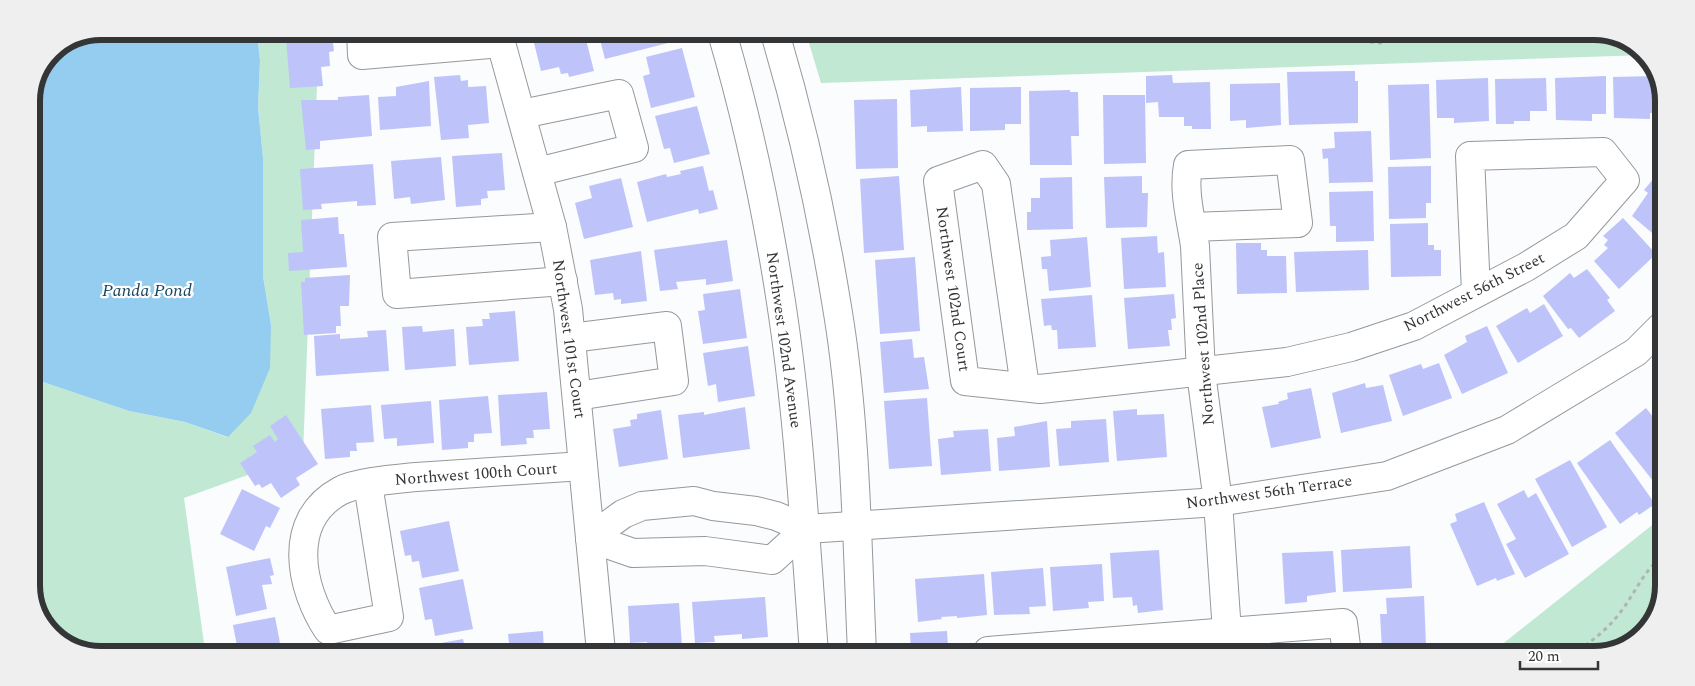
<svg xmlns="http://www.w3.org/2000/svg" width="1695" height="686" font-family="Spectral,serif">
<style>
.green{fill:#c1e8d3}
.water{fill:#95cdf1}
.building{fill:#bec3fa}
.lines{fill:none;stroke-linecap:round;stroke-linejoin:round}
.minor-casing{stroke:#95989c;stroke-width:30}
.path{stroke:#b1b3b5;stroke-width:3;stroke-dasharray:4 4;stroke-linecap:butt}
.minor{stroke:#fff;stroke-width:28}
.labels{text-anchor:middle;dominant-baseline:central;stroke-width:4.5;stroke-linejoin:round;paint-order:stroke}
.street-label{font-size:16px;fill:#343537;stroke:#fff}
.water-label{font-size:18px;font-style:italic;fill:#19455e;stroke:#fff}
.rim{fill:none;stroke:#343537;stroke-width:6}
</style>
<rect width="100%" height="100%" fill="#fafcfe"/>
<g class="green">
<polygon points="257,32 319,32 303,455 184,498 205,651 78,651 45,627 31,590 31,378 129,411 185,422 227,437 271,325 263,276 263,158 258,107 260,61"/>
<polygon points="806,33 1617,35 1645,55 821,83"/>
<polygon points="1661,518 1660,608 1636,641 1595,655 1490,654"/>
</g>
<polygon class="water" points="101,31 257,32 260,61 258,107 263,158 263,276 271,325 270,368 251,413 228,437 185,422 129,411 31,378 31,96 52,51"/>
<g class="building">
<polygon points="541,32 584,32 594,71 569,77 568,73 561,74 559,67 541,71 532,35"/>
<polygon points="598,32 669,33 672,42 605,59"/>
<polygon points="332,34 334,51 329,52 330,66 321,67 323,86 290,88 286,38"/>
<polygon points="682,48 695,97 651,108 643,76 650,74 646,57"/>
<polygon points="1355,71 1355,81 1358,81 1358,123 1289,125 1287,72"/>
<polygon points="460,75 461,81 468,80 468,87 486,86 489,123 468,125 469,138 441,140 434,77"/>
<polygon points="1172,75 1173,83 1210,82 1211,129 1192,129 1192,126 1184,126 1184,117 1159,117 1158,102 1146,103 1146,76"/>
<polygon points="1606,76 1606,114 1592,114 1592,121 1556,120 1555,78"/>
<polygon points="1656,76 1664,96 1663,112 1650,113 1650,119 1614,118 1613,77"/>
<polygon points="1488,78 1489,121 1454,123 1454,118 1437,118 1436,80"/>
<polygon points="1546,78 1547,111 1530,111 1530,121 1514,121 1514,124 1496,124 1495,79"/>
<polygon points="429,81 431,126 380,130 378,97 396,96 396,87"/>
<polygon points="1280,83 1281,125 1246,128 1246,120 1230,121 1230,84"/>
<polygon points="1429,84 1431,158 1390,160 1388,85"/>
<polygon points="961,87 963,131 927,132 927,126 911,127 910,90"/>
<polygon points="1021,87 1021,124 1005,124 1005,130 970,131 970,88"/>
<polygon points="1070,90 1070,92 1078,92 1079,136 1071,136 1072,165 1030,165 1029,91"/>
<polygon points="369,95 372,136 320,141 320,149 306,150 301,100 338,100 338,97"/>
<polygon points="1103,95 1145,95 1146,163 1104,164"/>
<polygon points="897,99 898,168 856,169 854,100"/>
<polygon points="697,106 710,154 674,163 670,148 664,149 655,116"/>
<polygon points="1371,131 1373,182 1329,183 1328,158 1323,159 1322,149 1335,148 1334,132"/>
<polygon points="502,153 505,190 487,191 488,198 481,199 481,205 456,207 452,156"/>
<polygon points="441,157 445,200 411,204 410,197 394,199 391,161"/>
<polygon points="373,164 376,205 357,206 357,201 321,204 322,209 303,210 300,169"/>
<polygon points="703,166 709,191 713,190 718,209 699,214 698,209 647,222 637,182 666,174 667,177 681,174 680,171"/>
<polygon points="1431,166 1431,203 1426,203 1426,218 1389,219 1388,167"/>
<polygon points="1659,172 1663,175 1663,242 1632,216 1648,193 1644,190"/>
<polygon points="899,176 904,250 864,253 860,179"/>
<polygon points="1142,176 1142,193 1148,193 1147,227 1106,228 1104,177"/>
<polygon points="1072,177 1073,229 1027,230 1027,212 1031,212 1031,198 1040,198 1040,178"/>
<polygon points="621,178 633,227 584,239 575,203 592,198 589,186"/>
<polygon points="1373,191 1374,241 1336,242 1336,226 1330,226 1329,192"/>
<polygon points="338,217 339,234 344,234 347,267 289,271 288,253 303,252 301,220"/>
<polygon points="1623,218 1656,254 1619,289 1594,261 1608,248 1604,245 1608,240 1603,236"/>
<polygon points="1428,223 1428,245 1434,245 1434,250 1441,250 1441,276 1391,277 1390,224"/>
<polygon points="1157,236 1158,253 1164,252 1166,287 1124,289 1121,238"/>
<polygon points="1087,237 1091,287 1049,291 1047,269 1042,269 1041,257 1051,256 1050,240"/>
<polygon points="727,240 733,281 706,285 706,279 676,282 678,289 660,291 654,250"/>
<polygon points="1236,243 1261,243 1261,250 1267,250 1267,256 1286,256 1287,293 1237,294"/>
<polygon points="1368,250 1369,290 1296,292 1294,252"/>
<polygon points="641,251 647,301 621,304 621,299 614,300 613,293 595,295 590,260"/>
<polygon points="915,257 920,331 880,334 875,260"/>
<polygon points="1587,269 1610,298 1607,300 1615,311 1579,338 1571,328 1568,329 1543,296 1570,273 1574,278"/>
<polygon points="350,275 349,306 340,306 341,326 336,326 336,333 304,335 301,282 305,282 305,278"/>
<polygon points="740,289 747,338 703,344 698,311 705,310 703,294"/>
<polygon points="1174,294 1176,318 1171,319 1172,330 1168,330 1170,346 1128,349 1124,298"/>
<polygon points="1092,295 1096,347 1058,349 1057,330 1052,330 1051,325 1044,326 1041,299"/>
<polygon points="1544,304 1563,336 1518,363 1496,326 1527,308 1530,313"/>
<polygon points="515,311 519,361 469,365 466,327 483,326 482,319 490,319 489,313"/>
<polygon points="422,326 423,332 454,329 456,366 405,370 402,327"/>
<polygon points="1487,326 1508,373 1462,394 1444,355 1467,342 1465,336"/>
<polygon points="386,330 389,371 316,376 314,336 340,334 340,339 368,337 367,331"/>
<polygon points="912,339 914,358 924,357 929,389 884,393 880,342"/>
<polygon points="748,346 755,396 718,402 716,384 708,386 703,353"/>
<polygon points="1439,363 1452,398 1403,416 1389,375 1421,364 1423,369"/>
<polygon points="1365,383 1366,388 1383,385 1392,421 1341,433 1332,393"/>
<polygon points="1311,388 1321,438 1271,448 1262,407 1279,404 1278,402 1288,399 1287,393"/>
<polygon points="547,392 550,429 533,430 534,438 526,438 527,444 501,446 498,395"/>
<polygon points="488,396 492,433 474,434 474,442 468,442 468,448 442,450 439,400"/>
<polygon points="927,398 932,466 889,469 884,401"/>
<polygon points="431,401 434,443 397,446 397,438 384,439 381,405"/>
<polygon points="1661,402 1661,412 1657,407"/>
<polygon points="371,405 374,442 356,443 357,451 350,451 350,457 325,459 321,409"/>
<polygon points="745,407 750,449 683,458 678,415 704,412 704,415"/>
<polygon points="1646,408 1661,427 1661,491 1615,433"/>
<polygon points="1137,409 1137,415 1164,414 1167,457 1117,461 1113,411"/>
<polygon points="661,410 668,459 619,467 613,429 631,426 630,420 637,419 637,414"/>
<polygon points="286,415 318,464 296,478 300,485 281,498 271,483 262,488 259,484 255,486 240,463 257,452 253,446 270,435 275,442 278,439 270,426"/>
<polygon points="1106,419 1109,462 1059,466 1056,429 1071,428 1071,421"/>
<polygon points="1047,421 1050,467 999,471 997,438 1015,436 1014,427"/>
<polygon points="988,429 991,471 941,475 938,439 954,437 953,431"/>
<polygon points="1610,440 1655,504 1639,515 1637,512 1620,524 1577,463"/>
<polygon points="1570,460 1607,527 1572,547 1535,479"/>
<polygon points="242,489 280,508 270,528 266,526 254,551 220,534"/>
<polygon points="1524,490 1528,498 1536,493 1569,554 1525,578 1506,544 1516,539 1497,504"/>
<polygon points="1484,502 1515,574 1497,581 1496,578 1477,586 1450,524 1457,521 1455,514"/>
<polygon points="449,521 459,571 422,578 419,561 412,562 411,555 405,556 400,531"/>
<polygon points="1410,546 1412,588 1343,592 1341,550"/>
<polygon points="1159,550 1163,610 1138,613 1137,605 1133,606 1132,597 1113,598 1110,553"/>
<polygon points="1333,551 1336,592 1307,596 1307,602 1285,604 1282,553"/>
<polygon points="270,558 274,575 270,576 272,584 262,585 267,609 236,616 226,567"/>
<polygon points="1102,564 1104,601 1088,602 1089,608 1053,611 1050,567"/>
<polygon points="1043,568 1046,606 1029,607 1030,614 994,615 991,572"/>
<polygon points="984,574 987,615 957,618 957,616 941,617 942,619 918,622 915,579"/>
<polygon points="463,579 473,629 435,636 432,619 425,620 419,588"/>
<polygon points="1424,596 1426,646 1382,649 1380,614 1387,614 1386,598"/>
<polygon points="765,597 768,637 742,639 742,634 714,636 715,642 695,643 692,602"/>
<polygon points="679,603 682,647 672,647 672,651 659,652 659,648 647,648 647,642 630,643 628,606"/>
<polygon points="275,617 280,643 275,643 277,651 238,651 233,625"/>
<polygon points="543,631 544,652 510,652 508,634"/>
<polygon points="947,631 948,647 954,646 955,653 911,653 910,633"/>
<polygon points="463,639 466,652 403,652 427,646 428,649 441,647 441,643"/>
<polygon points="775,647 776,653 737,653 737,649"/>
</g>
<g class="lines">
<defs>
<g id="minor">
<polyline points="361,32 362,55 501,43"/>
<polyline points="498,32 552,227 568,309 601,652"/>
<path d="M722 33C748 121 767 211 781 302 799 418 805 536 814 653"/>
<path d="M775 33C802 124 823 219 838 313 856 423 857 542 862 653"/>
<polyline points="522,114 619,94 634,148 537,172"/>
<polyline points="552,227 392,237 397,294 563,281"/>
<path d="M1192 227 1298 223 1290 160 1188 165C1183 192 1191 219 1195 246L1201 373 1218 502 1227 632 1237 654"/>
<polyline points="571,338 667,326 674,381 577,396"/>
<polyline points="1025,387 996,184 983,165 938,181 965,381 1040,389 1287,362 1351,347 1414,326 1526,267 1576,236 1625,180 1603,152 1470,156 1476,292"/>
<path d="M368 484 389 617 328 630C300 588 286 520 340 491 356 482 397 479 416 477L583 466"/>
<polyline points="590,538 623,514 642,506 694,501 713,506 756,511 776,516 806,529 1218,502 1387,476 1507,430 1636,352 1662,326"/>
<polyline points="590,538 633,553 705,551 772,560 806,529"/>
<polyline points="988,653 988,651 1343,623 1347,654"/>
</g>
</defs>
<use href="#minor" class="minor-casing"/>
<g class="path">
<polyline points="1315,34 1324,38 1382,43 1405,34"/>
<path d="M1572 655C1589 643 1606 631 1619 614 1634 595 1642 574 1660 558"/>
</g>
<use href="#minor" class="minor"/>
</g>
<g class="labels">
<g class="street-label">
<text transform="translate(953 289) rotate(82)">Northwest 102nd Court</text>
<text transform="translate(1474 292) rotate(-27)">Northwest 56th Street</text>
<text transform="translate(569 339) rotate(82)">Northwest 101st Court</text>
<text transform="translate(784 340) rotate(82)">Northwest 102nd Avenue</text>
<text transform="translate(1203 344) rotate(-94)">Northwest 102nd Place</text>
<text transform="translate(476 474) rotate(-4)">Northwest 100th Court</text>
<text transform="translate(1269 492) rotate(-8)">Northwest 56th Terrace</text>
</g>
<g class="water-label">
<text x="147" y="290">Panda Pond</text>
</g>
</g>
<path d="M0 0H1695V686H0ZM101 40H1594A61 61 0 0 1 1655 101V585A61 61 0 0 1 1594 646H101A61 61 0 0 1 40 585V101A61 61 0 0 1 101 40Z" fill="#efefef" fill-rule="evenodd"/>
<path class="rim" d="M101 40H1594A61 61 0 0 1 1655 101V585A61 61 0 0 1 1594 646H101A61 61 0 0 1 40 585V101A61 61 0 0 1 101 40Z"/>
<path d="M1520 661v8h78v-8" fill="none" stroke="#343537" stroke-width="2.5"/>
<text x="1528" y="661" font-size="15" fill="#343537" stroke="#ffffff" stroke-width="4" paint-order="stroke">20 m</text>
</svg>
